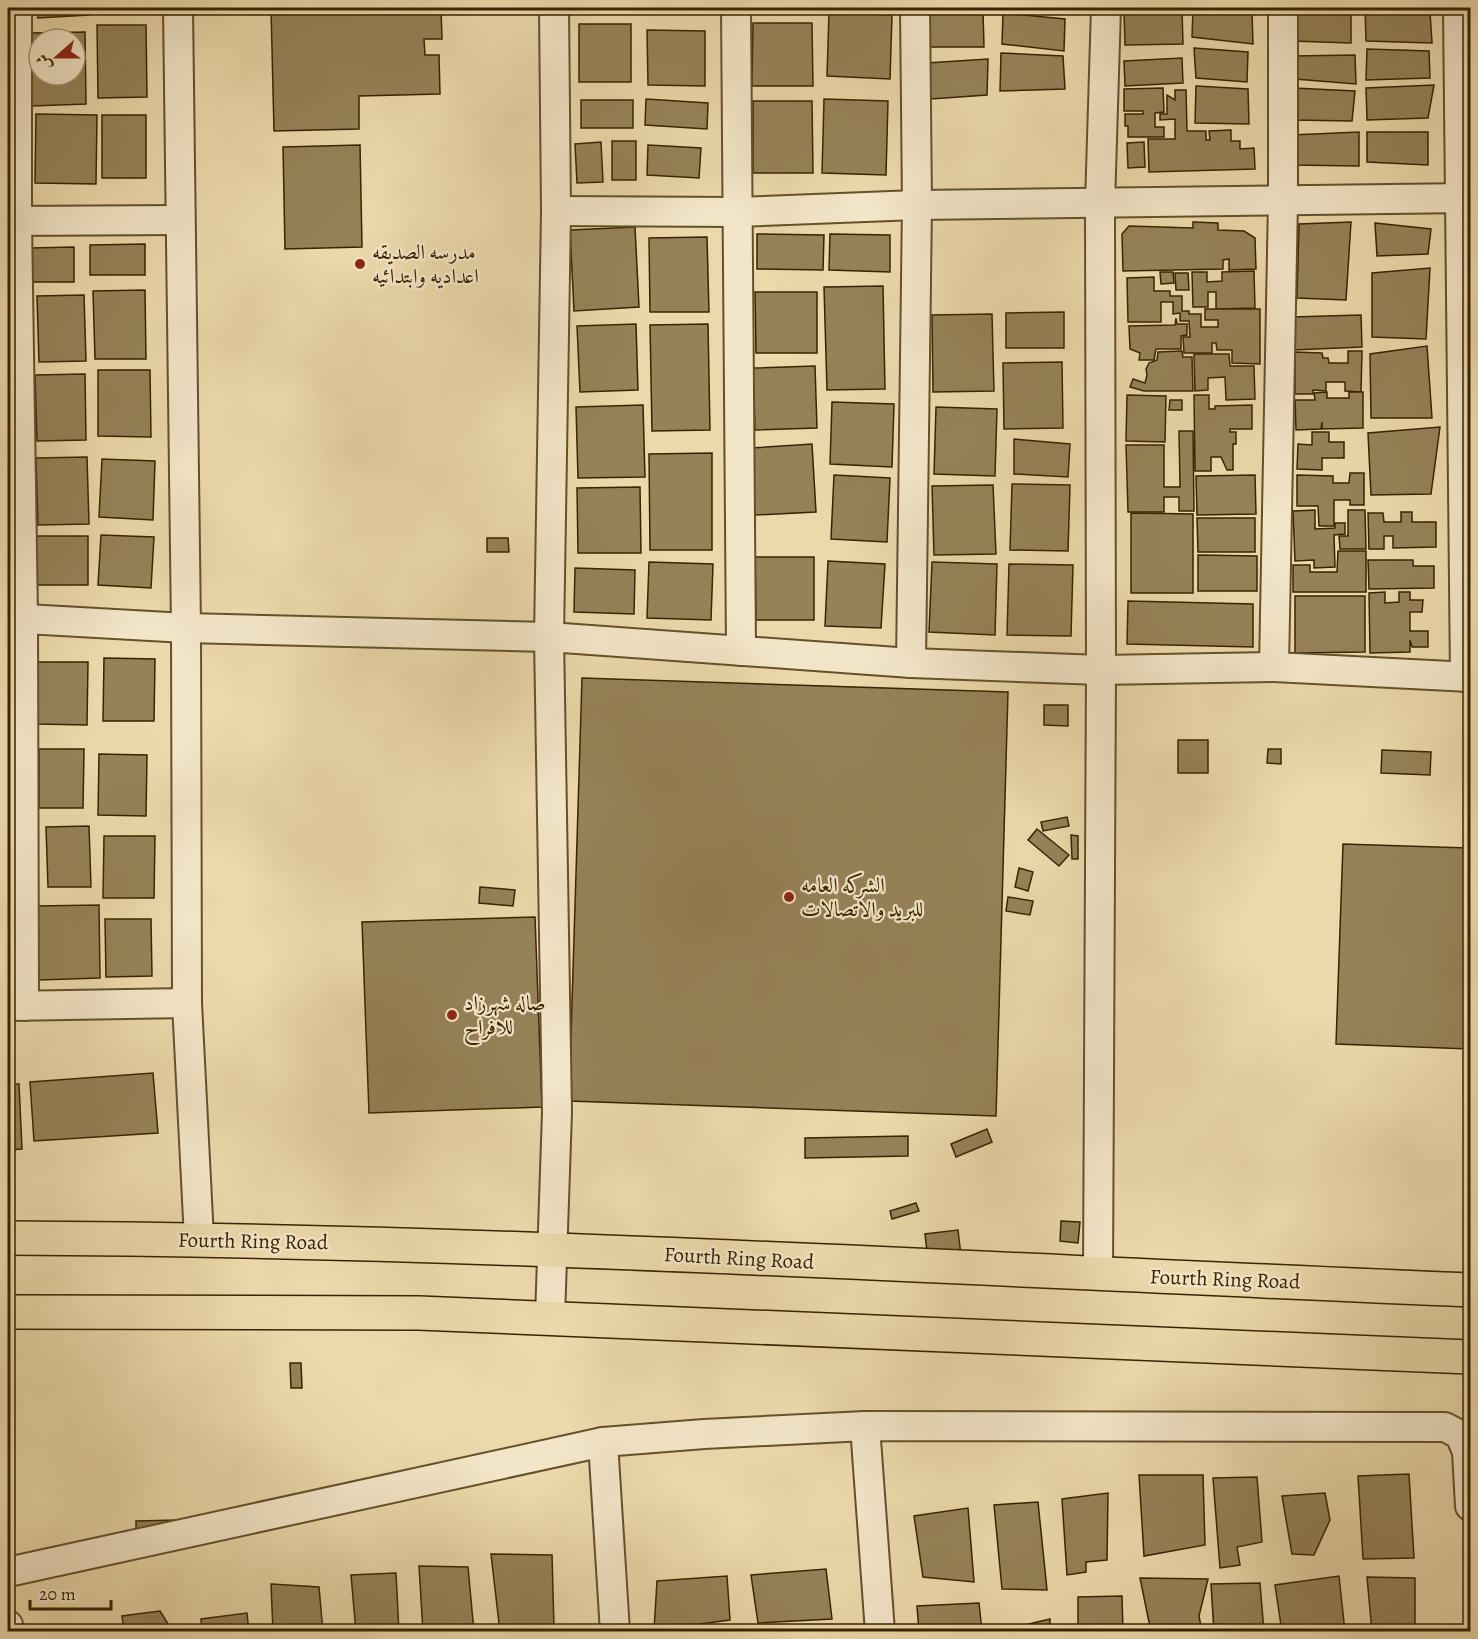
<svg xmlns="http://www.w3.org/2000/svg" width="1478" height="1639" font-family="Alegreya,Amiri,serif">
<style>
.building{fill:#968259;stroke:#382300;stroke-width:1.5;fill-rule:evenodd}
.lines{fill:none;stroke-linecap:round;stroke-linejoin:round}
.minor-casing{stroke:#65502b;stroke-width:32}
.primary-casing{stroke:#382300;stroke-width:36}
.minor{stroke:#f3e6c8;stroke-width:28}
.primary{stroke:#ecd9ab;stroke-width:33}
.poi-dot{fill:#8f2418;stroke:#f3e6c8;stroke-width:2}
.labels{text-anchor:middle;dominant-baseline:central;stroke-width:4.5;stroke-linejoin:round;paint-order:stroke}
.poi-label{font-size:21px;fill:#382300;stroke:#f3e6c8;text-anchor:start}
.street-label{font-size:21px;fill:#382300;stroke:#f3e6c8}
</style>
<rect width="100%" height="100%" fill="#ecd9ab"/>
<filter id="stains"><feTurbulence type="fractalNoise" baseFrequency=".00333" numOctaves="4"/><feColorMatrix values="0 0 0 0 .2 0 0 0 0 .09 0 0 0 0 .02 0 0 0 .5 -.17"/></filter>
<radialGradient id="worn" r=".72"><stop offset=".6" stop-color="#630" stop-opacity="0"/><stop offset="1" stop-color="#630" stop-opacity=".3"/></radialGradient>
<g class="building">
<polygon points="37,8 88,8 89,15 38,18"/>
<polygon points="99,8 146,8 146,10 99,11"/>
<polygon points="271,8 441,8 442,39 424,39 425,55 439,55 440,94 359,96 359,129 274,131"/>
<polygon points="577,8 632,8 633,14 577,14"/>
<polygon points="648,8 708,8 708,14 648,11"/>
<polygon points="1193,8 1219,8 1252,11 1253,44 1192,37"/>
<polygon points="1365,8 1430,12 1432,43 1366,41"/>
<polygon points="1124,10 1182,10 1183,44 1125,45"/>
<polygon points="928,11 983,11 984,47 927,47"/>
<polygon points="829,12 892,15 890,79 827,76"/>
<polygon points="1293,12 1351,14 1351,43 1292,41"/>
<polygon points="1003,13 1065,19 1064,51 1002,44"/>
<polygon points="753,23 812,23 813,86 752,86"/>
<rect x="579" y="24" width="52" height="58"/>
<polygon points="97,25 146,25 147,97 98,98"/>
<polygon points="647,30 705,31 705,86 648,85"/>
<path d="M85 32 86 104 32 106 31 33ZM39 39H75V75H39Z"/>
<polygon points="1194,48 1248,52 1247,82 1196,78"/>
<polygon points="1367,49 1429,51 1430,78 1366,80"/>
<polygon points="1001,53 1063,56 1065,89 1000,91"/>
<polygon points="1355,55 1356,84 1295,79 1293,56"/>
<polygon points="1182,58 1183,83 1125,86 1124,61"/>
<polygon points="988,59 987,95 931,99 927,63"/>
<polygon points="1434,85 1428,118 1367,120 1366,88"/>
<polygon points="1196,86 1248,89 1249,124 1195,123"/>
<polygon points="1163,88 1164,112 1155,113 1155,127 1164,127 1164,137 1128,137 1128,126 1125,126 1125,114 1143,114 1143,111 1124,111 1124,89"/>
<polygon points="1293,88 1355,91 1352,121 1293,120"/>
<polygon points="1175,90 1186,90 1187,131 1206,131 1206,140 1210,140 1209,131 1231,130 1231,141 1240,141 1240,149 1254,148 1255,169 1149,172 1148,139 1175,139 1175,119 1160,120 1160,114 1167,114 1167,95 1175,100"/>
<polygon points="646,99 708,103 707,129 645,125"/>
<polygon points="824,99 888,101 886,175 822,173"/>
<rect x="581" y="100" width="52" height="28"/>
<polygon points="753,101 812,101 813,173 753,173"/>
<polygon points="36,114 97,115 96,184 35,183"/>
<rect x="102" y="115" width="44" height="63"/>
<polygon points="1359,132 1359,166 1292,165 1292,135"/>
<polygon points="1367,132 1428,132 1428,165 1367,162"/>
<rect x="612" y="141" width="24" height="39"/>
<polygon points="601,142 603,182 577,183 575,144"/>
<polygon points="1144,142 1145,167 1128,168 1127,143"/>
<polygon points="360,145 362,247 285,249 283,147"/>
<polygon points="648,145 701,148 699,178 647,175"/>
<polygon points="1193,222 1218,223 1218,230 1244,231 1255,238 1256,269 1229,270 1229,259 1223,260 1223,269 1123,271 1122,234 1129,226 1193,228"/>
<polygon points="1351,222 1346,300 1297,298 1299,224"/>
<polygon points="1375,223 1431,229 1428,254 1377,256"/>
<polygon points="635,227 639,307 574,311 570,230"/>
<polygon points="757,234 824,235 823,270 757,269"/>
<polygon points="830,234 890,235 890,272 829,270"/>
<polygon points="707,237 709,312 650,312 649,238"/>
<polygon points="145,244 145,275 90,275 90,245"/>
<polygon points="74,247 74,282 32,282 31,248"/>
<polygon points="1430,268 1426,339 1372,337 1372,273"/>
<polygon points="1254,271 1255,308 1216,309 1216,292 1208,292 1208,307 1193,307 1192,272 1207,272 1207,282 1222,281 1222,272"/>
<polygon points="1160,272 1173,272 1174,283 1161,284"/>
<polygon points="1175,273 1188,273 1189,290 1176,290"/>
<polygon points="1154,277 1154,291 1170,291 1170,296 1182,296 1182,311 1189,311 1189,314 1201,314 1201,327 1218,327 1218,320 1205,320 1205,309 1260,309 1260,364 1232,363 1232,350 1217,350 1216,343 1212,343 1212,353 1184,353 1183,337 1190,337 1189,321 1180,321 1180,313 1173,314 1173,302 1161,302 1161,322 1128,322 1127,278"/>
<polygon points="883,286 885,389 827,390 824,287"/>
<polygon points="145,290 146,359 95,359 93,291"/>
<polygon points="755,292 817,292 817,353 756,353"/>
<polygon points="84,295 86,361 39,362 37,296"/>
<polygon points="1064,312 1064,348 1006,348 1006,313"/>
<polygon points="992,314 994,391 933,392 932,315"/>
<polygon points="1361,315 1362,347 1293,350 1291,317"/>
<polygon points="1176,318 1177,324 1187,324 1187,335 1181,336 1181,349 1156,349 1154,360 1139,360 1140,353 1130,349 1129,326 1175,325"/>
<polygon points="636,324 638,390 580,392 577,326"/>
<polygon points="708,324 710,430 652,431 650,325"/>
<polygon points="1427,346 1432,418 1371,418 1370,354"/>
<polygon points="1182,351 1183,357 1192,357 1193,391 1144,391 1130,387 1133,379 1145,383 1147,375 1146,369 1149,363 1157,360 1158,352"/>
<polygon points="1348,351 1362,351 1361,392 1345,391 1345,382 1326,382 1326,391 1313,390 1313,394 1295,394 1295,352 1322,353 1323,358 1328,358 1329,363 1348,363"/>
<polygon points="1194,354 1229,354 1230,366 1254,366 1255,399 1226,400 1225,377 1208,378 1208,390 1195,391"/>
<polygon points="1062,362 1063,428 1004,429 1003,363"/>
<polygon points="815,366 817,428 755,430 753,368"/>
<polygon points="98,370 150,370 151,437 98,436"/>
<polygon points="85,374 86,440 37,441 35,375"/>
<polygon points="1327,392 1327,398 1349,398 1349,392 1363,392 1363,428 1322,429 1322,422 1321,429 1296,430 1295,400 1315,400 1314,393"/>
<polygon points="1127,395 1166,396 1165,442 1126,441"/>
<polygon points="1194,395 1209,395 1209,409 1215,409 1215,406 1252,405 1252,429 1230,429 1230,432 1236,432 1236,444 1233,444 1233,470 1227,470 1221,457 1211,457 1211,471 1195,471"/>
<polygon points="1170,400 1182,400 1182,410 1169,410"/>
<polygon points="832,402 894,404 892,467 830,464"/>
<polygon points="643,405 645,477 578,478 576,407"/>
<polygon points="936,407 997,409 995,476 934,474"/>
<polygon points="1440,427 1431,494 1371,495 1368,433"/>
<polygon points="1179,431 1193,431 1194,511 1179,511 1179,497 1164,497 1164,512 1128,512 1126,445 1164,445 1164,487 1180,487"/>
<polygon points="1312,432 1329,432 1329,442 1344,442 1344,458 1322,458 1322,470 1297,469 1298,444 1312,445"/>
<polygon points="1014,439 1070,444 1068,477 1014,474"/>
<polygon points="812,444 816,512 755,515 751,448"/>
<polygon points="712,453 712,550 650,550 649,454"/>
<polygon points="87,457 89,524 38,525 36,458"/>
<polygon points="102,459 155,461 153,520 99,517"/>
<polygon points="1350,473 1364,473 1364,505 1350,505 1350,500 1334,500 1334,526 1319,526 1318,506 1297,506 1297,475 1333,476 1333,483 1349,483"/>
<polygon points="834,475 890,478 887,542 831,539"/>
<polygon points="1255,475 1256,514 1197,515 1196,476"/>
<polygon points="1012,484 1070,485 1068,551 1010,550"/>
<polygon points="993,485 996,554 934,555 932,486"/>
<polygon points="640,487 641,553 578,553 577,488"/>
<polygon points="1315,510 1315,529 1335,528 1335,523 1345,523 1345,534 1334,535 1335,567 1314,568 1314,560 1295,561 1293,511"/>
<polygon points="1348,510 1365,510 1366,549 1340,549 1339,536 1348,536"/>
<polygon points="1401,512 1412,512 1412,522 1436,522 1436,547 1393,548 1393,536 1384,536 1384,549 1369,549 1368,513 1383,513 1384,522 1401,522"/>
<polygon points="1131,513 1193,514 1193,593 1131,593"/>
<polygon points="1197,518 1255,518 1255,552 1198,552"/>
<polygon points="101,535 154,537 151,588 98,585"/>
<rect x="35" y="536" width="53" height="49"/>
<polygon points="487,538 508,538 509,552 487,552"/>
<polygon points="1338,551 1366,551 1366,592 1293,592 1293,565 1310,565 1310,572 1337,572"/>
<polygon points="1198,555 1257,556 1257,591 1198,591"/>
<polygon points="755,557 814,557 814,620 756,620"/>
<polygon points="1368,560 1413,560 1413,566 1434,566 1434,588 1369,589"/>
<polygon points="828,561 885,564 881,628 825,626"/>
<polygon points="649,562 713,564 711,620 647,618"/>
<polygon points="932,562 997,564 995,635 929,632"/>
<polygon points="1009,564 1073,565 1071,636 1007,635"/>
<polygon points="575,568 635,570 634,614 574,612"/>
<polygon points="1385,592 1385,603 1399,602 1399,592 1410,592 1410,600 1423,600 1422,612 1410,612 1410,631 1428,631 1428,647 1412,647 1410,640 1410,652 1370,653 1369,593"/>
<polygon points="1295,596 1365,596 1365,652 1295,653"/>
<polygon points="1128,601 1253,604 1253,647 1127,644"/>
<polygon points="104,658 155,659 154,721 103,721"/>
<polygon points="37,662 88,662 87,725 37,724"/>
<polygon points="582,678 1008,692 996,1116 569,1101"/>
<polygon points="1044,705 1068,705 1068,726 1044,725"/>
<rect x="1178" y="740" width="30" height="33"/>
<polygon points="39,749 84,749 83,808 39,808"/>
<polygon points="1268,749 1281,749 1281,764 1267,763"/>
<polygon points="1382,750 1431,752 1430,775 1381,773"/>
<polygon points="99,754 147,755 146,816 98,815"/>
<polygon points="1470,801 1470,1049 1336,1044 1343,844 1468,848"/>
<polygon points="1067,817 1069,826 1043,831 1041,822"/>
<polygon points="89,826 91,887 48,887 46,827"/>
<polygon points="1037,829 1069,855 1059,866 1028,840"/>
<polygon points="1071,835 1078,836 1078,859 1072,859"/>
<polygon points="104,836 155,836 154,898 103,898"/>
<polygon points="1019,868 1033,872 1028,891 1015,887"/>
<polygon points="480,887 515,890 513,906 479,903"/>
<polygon points="1008,897 1033,901 1030,915 1006,911"/>
<polygon points="99,905 100,978 39,980 37,906"/>
<polygon points="535,917 542,1107 369,1113 362,922"/>
<polygon points="105,919 151,919 152,976 106,977"/>
<polygon points="153,1073 158,1133 34,1141 30,1082"/>
<polygon points="8,1084 19,1084 22,1149 8,1150"/>
<polygon points="987,1129 992,1142 956,1157 951,1144"/>
<polygon points="908,1136 908,1156 805,1158 805,1138"/>
<polygon points="916,1203 919,1211 892,1219 890,1211"/>
<polygon points="1061,1221 1080,1222 1078,1243 1060,1241"/>
<polygon points="958,1230 961,1256 928,1260 925,1234"/>
<polygon points="290,1363 301,1363 302,1388 291,1388"/>
<polygon points="1409,1474 1414,1558 1363,1559 1358,1476"/>
<polygon points="1139,1475 1203,1475 1205,1545 1144,1556"/>
<polygon points="1257,1477 1262,1542 1237,1547 1240,1565 1220,1568 1213,1478"/>
<polygon points="1108,1493 1107,1560 1086,1562 1086,1572 1067,1575 1062,1499"/>
<polygon points="1325,1493 1330,1520 1314,1555 1292,1554 1282,1496"/>
<polygon points="1038,1502 1047,1590 1002,1589 994,1505"/>
<rect x="8" y="1508" width="4" height="29"/>
<polygon points="968,1508 974,1582 923,1577 914,1516"/>
<polygon points="178,1520 178,1528 136,1529 136,1521"/>
<polygon points="491,1554 552,1555 554,1628 500,1632"/>
<polygon points="419,1566 468,1567 474,1632 423,1632"/>
<polygon points="826,1569 832,1619 758,1623 751,1575"/>
<polygon points="396,1573 399,1632 356,1632 351,1575"/>
<polygon points="727,1576 730,1620 654,1630 657,1581"/>
<polygon points="1339,1576 1345,1632 1282,1632 1275,1585"/>
<polygon points="1367,1577 1415,1578 1415,1632 1372,1632"/>
<polygon points="1140,1578 1208,1579 1199,1616 1202,1632 1151,1632"/>
<polygon points="1260,1583 1264,1632 1214,1632 1211,1584"/>
<polygon points="271,1584 319,1587 323,1632 273,1632"/>
<polygon points="1122,1596 1123,1632 1078,1632 1078,1597"/>
<polygon points="979,1603 982,1632 919,1632 917,1606"/>
<polygon points="160,1611 173,1632 124,1632 122,1616"/>
<polygon points="247,1613 249,1632 202,1632 201,1619"/>
<polygon points="1050,1619 1050,1632 1007,1632 1007,1629"/>
</g>
<g class="lines">
<defs>
<g id="minor">
<polyline points="17,8 17,221 23,618 24,1006"/>
<polyline points="178,8 186,628 187,1003 199,1239"/>
<polyline points="736,8 741,651"/>
<polyline points="1458,8 1465,677"/>
<polyline points="556,211 736,212 917,205 1470,198"/>
<polyline points="8,221 179,220"/>
<polyline points="8,618 186,628 549,637 911,663 1101,670 1274,667 1470,677"/>
<polyline points="911,663 917,205 915,8"/>
<polyline points="1274,667 1283,201 1283,8"/>
<polyline points="8,1006 187,1003"/>
<polyline points="1098,1274 1101,670 1100,204 1106,8"/>
<polyline points="550,1318 557,1112 549,637 556,211 554,8"/>
<polyline points="865,1426 880,1632"/>
<polyline points="603,1442 615,1632"/>
<polyline points="8,1572 603,1442 704,1434 865,1426 1445,1427 1460,1435 1467,1452 1470,1506"/>
<polyline points="8,1625 8,1632"/>
</g>
<g id="primary">
<path d="M8 1238C495 1240 983 1270 1470 1290"/>
<polyline points="8,1312 419,1313 1470,1357"/>
</g>
</defs>
<use href="#minor" class="minor-casing"/>
<use href="#primary" class="primary-casing"/>
<use href="#minor" class="minor"/>
<use href="#primary" class="primary"/>
</g>
<g class="poi-dot">
<circle cx="360" cy="264" r="6"/>
<circle cx="789" cy="897" r="6"/>
<circle cx="452" cy="1015" r="6"/>
</g>
<g class="labels">
<g class="poi-label">
<text x="372" y="252">مدرسه الصديقه<tspan x="372" dy="24">اعداديه وابتدائيه</tspan></text>
<text x="801" y="885">الشركه العامه<tspan x="801" dy="24">للبريد والاتصالات</tspan></text>
<text x="464" y="1003">صاله شهرزاد<tspan x="464" dy="24">للافراح</tspan></text>
</g>
<g class="street-label">
<text transform="translate(253 1241) rotate(1)">Fourth Ring Road</text>
<text transform="translate(739 1258) rotate(3)">Fourth Ring Road</text>
<text transform="translate(1225 1279) rotate(2)">Fourth Ring Road</text>
</g>
</g>
<rect width="1478" height="1639" fill="none" stroke="#ecd9ab" stroke-width="30"/>
<rect x="9" y="9" width="1460" height="1621" fill="none" stroke="#382300" stroke-width="3"/>
<rect x="15" y="15" width="1448" height="1609" fill="none" stroke="#382300" stroke-width="1.5"/>
<g transform="translate(57 57) rotate(249)"><circle r="28" fill="#f3e6c8" stroke="#a89878" stroke-width="1.5"/>
<path d="M0-4.5L10 22L0 15L-10 22Z" fill="#8f2418"/>
<text y="-9" font-size="16" font-weight="bold" text-anchor="middle" fill="#382300">ش</text>
</g>
<path d="M30 1600v9h81v-9" fill="none" stroke="#382300" stroke-width="3"/>
<text x="39" y="1600" font-size="18" fill="#382300" stroke="#f3e6c8" stroke-width="4.5" paint-order="stroke">20 m</text>
<rect width="100%" height="100%" filter="url(#stains)"/>
<rect width="100%" height="100%" fill="url(#worn)"/>
</svg>
